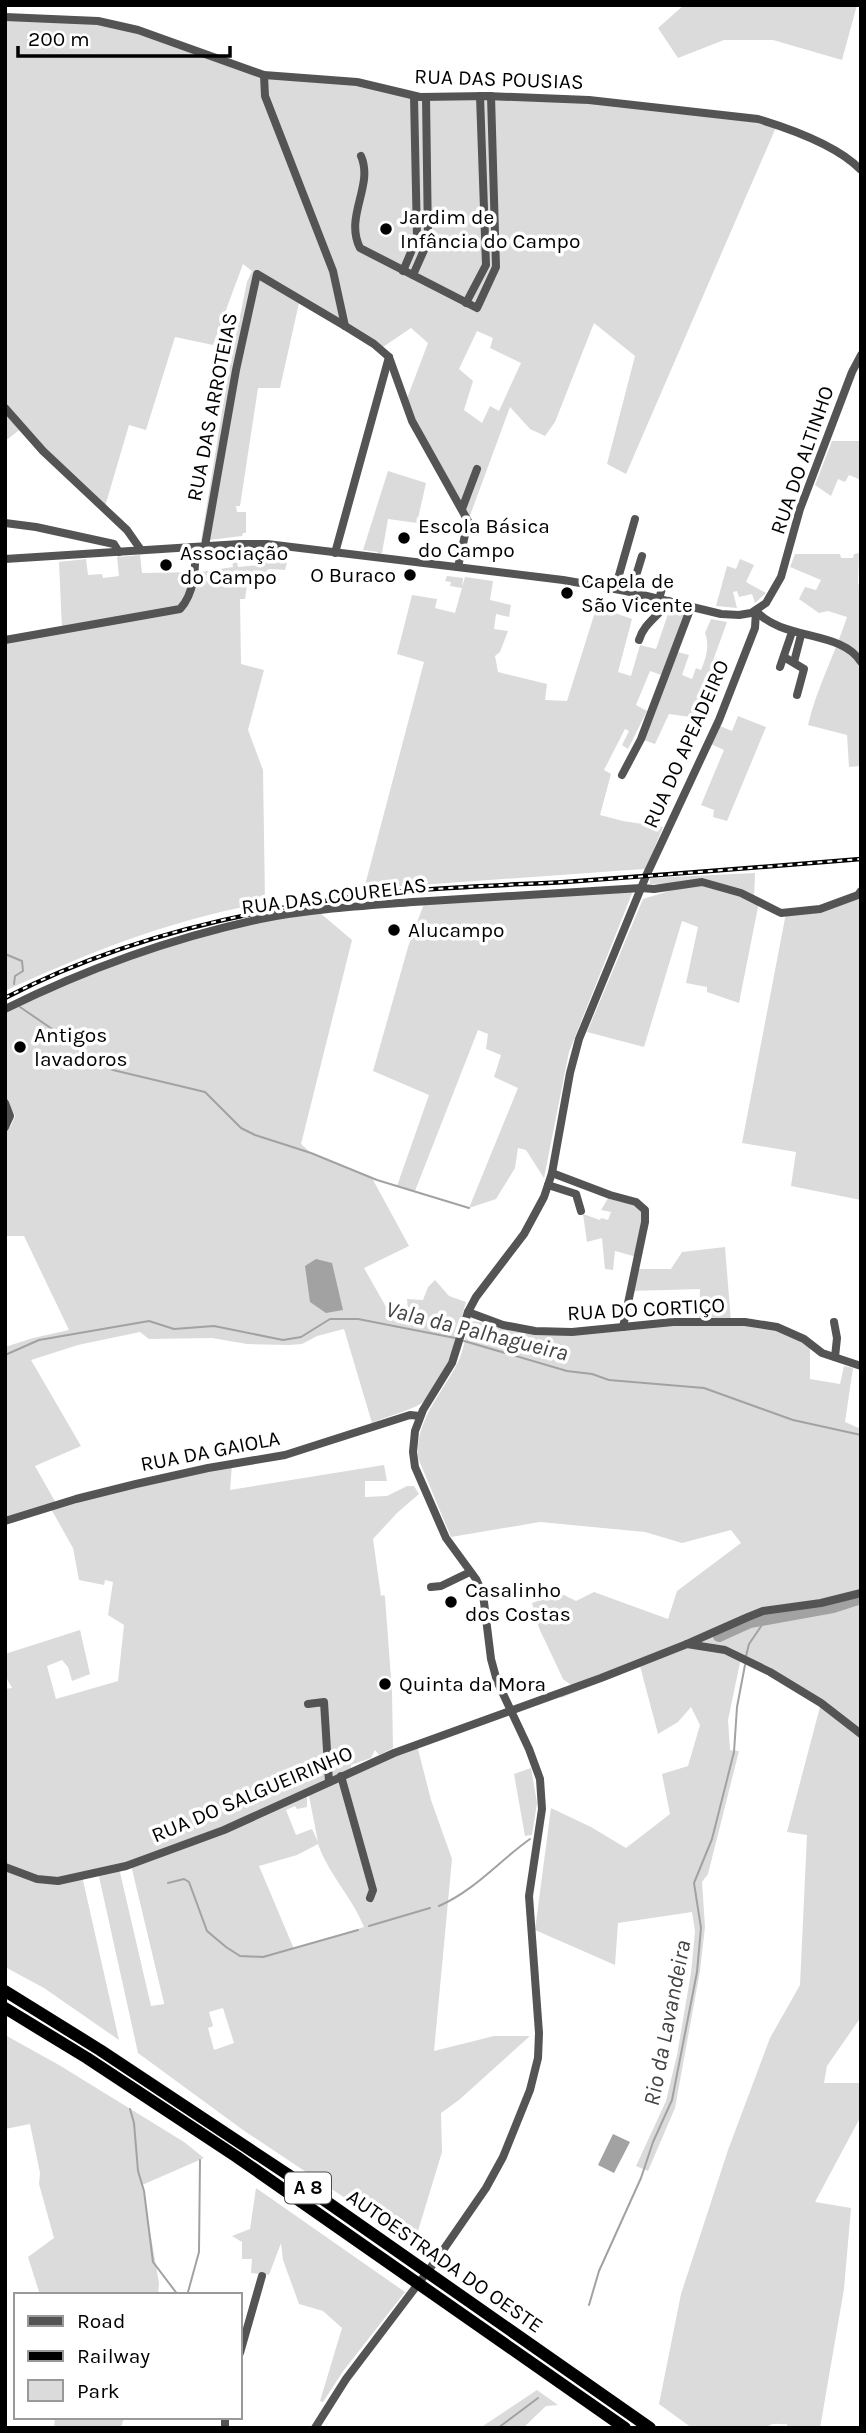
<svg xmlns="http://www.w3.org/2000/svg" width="866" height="2433" font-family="Karla,sans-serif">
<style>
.green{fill:#dbdbdb;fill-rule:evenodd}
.water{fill:#a2a2a2}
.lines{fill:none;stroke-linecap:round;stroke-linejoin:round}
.stream{stroke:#a2a2a2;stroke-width:2}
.river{stroke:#a2a2a2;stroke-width:12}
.minor{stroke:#545454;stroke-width:8}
.highway{stroke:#000;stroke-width:12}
.rail-casing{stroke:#000;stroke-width:4.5}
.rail{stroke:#fff;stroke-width:2;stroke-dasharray:5;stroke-linecap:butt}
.poi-dot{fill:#000;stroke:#fff;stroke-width:2.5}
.labels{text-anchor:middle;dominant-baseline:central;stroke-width:7;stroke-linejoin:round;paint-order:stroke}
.shield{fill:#fff;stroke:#4c4c4c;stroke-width:2}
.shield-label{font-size:19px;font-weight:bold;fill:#000}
.street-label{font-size:21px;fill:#000;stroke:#fff}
.poi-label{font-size:21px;fill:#000;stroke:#fff;text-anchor:start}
.water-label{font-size:23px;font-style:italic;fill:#434343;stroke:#fff}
</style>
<rect width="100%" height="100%" fill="#fff"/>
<g class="green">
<polygon points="684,5 857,5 842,60 773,40 724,40 678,58 658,28"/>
<path d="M5 13 98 21 264 75 357 82 414 96 577 100 777 125 626 474 607 464 635 356 594 323 555 422 545 436 530 429 510 407 468 521 406 401 428 343 411 328 380 349 345 326 299 303 280 388H258L240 506H236L237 512H246V533H243L242 536 201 541 228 375 247 282 252 271 243 264 213 345 175 337 146 430 129 425 104 510 22 428 5 441ZM477 331 493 338 490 348 521 363 499 411 490 406 482 423 464 410 473 381 459 369Z"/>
<polygon points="832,441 861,441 861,480 849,475 845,482 838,479 831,496 815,485"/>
<polygon points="388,471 426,483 417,523 388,519 382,553 378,554 378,552 363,550"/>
<path d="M235 548 238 567 260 565 259 548 290 550 285 570 269 569 247 585 245 599H240L241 664 264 670 248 730 263 770 265 903C176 918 87 953 5 991V640L62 629 59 562 86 559 88 575 102 574 103 578 119 576 117 557 140 555 142 573 200 572 233 567 230 549Z"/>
<path d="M859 553 858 583 861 591V766L849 767 847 735 808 725C817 687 835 654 847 617L828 611 819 613 799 599 805 587 816 590 821 580 790 567 795 554H840L841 558H853L854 554Z"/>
<polygon points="740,559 754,565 746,582 766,593 755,603 752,594 739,597 737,591 733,592 737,608 716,606 727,566 736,569"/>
<path d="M447 576 463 578 462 587 465 577 493 581 490 600 511 605 509 617 496 614 494 629 508 631 500 652 495 656 498 672 547 684 545 700 567 701 595 612 609 611 632 619 618 672 631 676 640 645 656 649 670 608 686 612 674 651 689 655 682 675 692 679 696 668 701 670C706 658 710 645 705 633L711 619 727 622 710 669 721 673 704 719 669 714 655 744 641 739 664 676 650 671 636 705 647 711 628 749 622 745 629 731 625 729 604 770 611 774 600 815 623 821 663 827 644 873V869L364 889 424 662 397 654 412 595 437 599 435 608 455 613 462 588 450 586 451 582 445 581Z"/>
<polygon points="738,716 766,727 727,821 713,817 714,810 701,805 724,750 711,744 720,726 732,731"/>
<polygon points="755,873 754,899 759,902 739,1003 707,992 707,987 686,983 698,927 682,921 644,1047 587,1032 643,899 695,883 650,884 650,878"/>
<polygon points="633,891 569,1052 544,1178 526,1150 518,1148 515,1168 496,1199 469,1208 518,1088 494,1077 501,1055 486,1049 488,1034 478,1030 415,1191 397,1186 429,1095 373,1071 408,947 425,901"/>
<polygon points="861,891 861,1200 791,1186 796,1152 742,1143 786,913 820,909"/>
<path d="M319 912 352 940 301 1144 311 1153 372 1178 409 1246 364 1268 394 1321 409 1323 407 1299 423 1300 428 1287 435 1280 449 1296 466 1302C457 1333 448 1379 423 1402 413 1410 385 1417 372 1423L344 1329 317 1336 302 1344 289 1345 247 1344 212 1338 149 1339 140 1332 78 1345 31 1360 81 1446 35 1466 57 1505 232 1465 230 1490 384 1465 387 1481H365V1497L387 1496 407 1486H414L419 1494 397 1513 373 1539 381 1596 384 1595 385 1597 392 1692 393 1748 379 1755 375 1750 371 1758 351 1765V1771L417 1745 431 1800 452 1859 434 2051 494 2036H530L459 2100 441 2113 442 2152 414 2244 243 2130 138 2053 98 1872 82 1876 119 2040 44 1988 5 1967V1689L12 1688 5 1675V1654L80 1630 90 1674 72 1681 68 1667 62 1660 47 1666 56 1699 118 1681 124 1625 108 1615 113 1582 105 1580 104 1585 79 1580 73 1548 50 1507 5 1521V1347L33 1338 69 1330 24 1236H5V1131L11 1126 15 1116 5 1096V1013L51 986 210 931ZM307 1793 309 1796 318 1842 312 1829 296 1835 286 1810 295 1806 297 1809 307 1807ZM318 1844C329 1875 352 1897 364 1927L294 1949 259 1866 297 1855ZM131 1865 164 2003V2004L151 2006 119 1868ZM223 2008 234 2043 214 2050 208 2028 213 2026 209 2012Z"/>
<polygon points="610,1195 645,1210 637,1257 615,1251 613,1270 605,1269 602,1238 587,1242 583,1214 600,1220 601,1218 608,1220 611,1212 601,1210"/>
<polygon points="725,1247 731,1322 699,1322 700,1289 629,1291 634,1269 671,1269 682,1252"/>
<path d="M473 1321 535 1332 650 1325 745 1323 777 1327 810 1344V1379L840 1384 844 1366 853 1368 845 1422 861 1429V2017L827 2066 824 2083H861V2116L815 2202 851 2208 844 2289 820 2428H787V2424C779 2425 773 2421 766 2428H692L659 2404 681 2294 728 2150 770 2038 800 1985 807 1835 787 1832 821 1703 741 1658 728 1720 730 1750 739 1751 708 1874 702 1882 705 1927 700 1971 675 2108 648 2171 636 2166 666 2101 677 2055 691 1973 695 1931 692 1912 618 1923 615 1965 535 1930 551 1808 591 1827 626 1848 670 1814 662 1774 688 1766 700 1725 691 1707 678 1722 658 1734 640 1666 561 1698 559 1694 571 1685 563 1679 539 1628 532 1603 560 1593 576 1601 594 1592 668 1619 677 1591 741 1543 731 1530 682 1543 645 1532 540 1522 451 1537 418 1458C415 1420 442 1394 458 1362 464 1350 465 1336 470 1324Z"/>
<polygon points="531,1768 537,1803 532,1835 525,1836 514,1774"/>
<polygon points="5,2035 59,2065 184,2142 204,2158 142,2185 159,2283 158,2295 40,2295 28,2257 54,2238 39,2184 40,2173 30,2124 5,2129"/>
<polygon points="256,2188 405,2292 344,2370 323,2402 320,2401 342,2328 323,2311 299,2304 283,2260 281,2243 269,2275 251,2273 252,2259 242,2259 242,2242 232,2236 250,2229"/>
<polygon points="537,2390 558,2405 546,2406 523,2428 480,2428"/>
<polygon points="55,2417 124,2417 121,2428 54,2428"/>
</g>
<g class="water">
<polygon points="316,1259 332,1263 343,1310 326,1313 310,1302 305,1266"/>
<polygon points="613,2134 630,2142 614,2173 598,2165"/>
</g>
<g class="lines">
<g class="stream">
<polyline points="5,954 22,961 23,971 15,976 14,984"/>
<polyline points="20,1007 58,1033 89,1059 113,1070 205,1092 241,1128 255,1135 311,1153 377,1180 469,1208"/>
<polyline points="464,1341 567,1371 592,1374 609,1380 704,1388 793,1420 861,1435"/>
<polyline points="5,1355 39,1340 149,1321 174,1329 214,1326 283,1340 301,1337 330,1319 358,1319 455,1338"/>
<polyline points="746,1656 749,1644 766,1619"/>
<polyline points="168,1883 184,1879 189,1882 207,1931 226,1947 240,1956 263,1957 358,1930"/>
<path d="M439 1906C474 1891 499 1861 530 1839"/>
<polyline points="369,1926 430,1908"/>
<polyline points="130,2109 134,2123 138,2171 144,2191 153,2262 178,2295"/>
<polyline points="188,2292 199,2252 200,2160"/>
<polyline points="589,2305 599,2271 641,2178 653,2142 672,2100 697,1972 701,1928 694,1883 712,1839 734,1752 737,1707 745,1665"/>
<polyline points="498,2428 538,2398"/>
</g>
<polyline class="river" points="719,1636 750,1622 833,1607 861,1598"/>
<g class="minor">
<path d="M5 17 98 21 138 30 264 75 357 82 420 97 487 96 589 100 758 119C791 129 838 146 861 170"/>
<polyline points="264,75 265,96 333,271 345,326"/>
<path d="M361 156C374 186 344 216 360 248L477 308 496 267 491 96"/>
<polyline points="403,271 417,238 414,96"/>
<polyline points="413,275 428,241 426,97"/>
<polyline points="466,303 486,265 480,96"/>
<polyline points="5,408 43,451 127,530 141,550"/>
<polyline points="462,509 477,469"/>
<polyline points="5,523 36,527 114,544 119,552"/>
<polyline points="205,546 236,370 257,274 345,326 374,344 389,357 412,421 468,521 458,567"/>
<polyline points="335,553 389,357"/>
<polyline points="5,559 240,544 267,544 563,580 626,591 721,614 739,615 751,613 766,603 781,577 800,509 852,372 861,355"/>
<polyline points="615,589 635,519"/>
<polyline points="631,592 642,556"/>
<polyline points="659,599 663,585"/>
<path d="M756 611C783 641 842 630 861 662"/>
<path d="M5 640 180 609C194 594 197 566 194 547"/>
<path d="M639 640C644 623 659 616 669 601"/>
<polyline points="784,657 804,669 797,695"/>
<polyline points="794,662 801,635"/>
<polyline points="780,667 792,632"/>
<polyline points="622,775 641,739 691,607"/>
<path d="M5 1009C86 969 172 938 260 919 310 909 362 906 413 902 489 897 565 892 641 888L654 889 702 882 741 893 781 913 820 909 858 895 861 891"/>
<polyline points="5,1103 10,1116 5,1127"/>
<polyline points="552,1173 610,1195 636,1202 645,1210 645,1222 623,1327"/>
<polyline points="548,1185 576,1194 581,1211"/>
<polyline points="468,1312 503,1325 535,1331 572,1332 673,1322 745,1322 777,1327 804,1339 822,1353 861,1366"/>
<polyline points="834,1322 837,1338 835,1357"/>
<polyline points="5,1521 76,1499 136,1484 208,1468 285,1455 410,1415 420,1416"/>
<polyline points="431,1587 441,1586 470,1572"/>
<polyline points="687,1644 725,1650 770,1672 821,1703 861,1734"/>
<polyline points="308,1704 324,1702 329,1782"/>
<polyline points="341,1776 373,1890 370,1898"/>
<polyline points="5,1867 37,1879 58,1881 126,1866 224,1830 394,1753 601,1678 687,1644 748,1617 763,1611 821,1603 861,1593"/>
<polyline points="240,2353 262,2276"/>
<polyline points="225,2428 225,2417"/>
<polyline points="315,2428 346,2379 437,2259 486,2188 503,2157 530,2090 538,2058 539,2033 529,1896 542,1809 540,1779 529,1749 497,1681 491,1659 483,1594 476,1579 446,1538 415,1467 413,1452 415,1431 423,1410 452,1363 468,1312 476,1297 524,1234 544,1197 552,1173 570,1073 579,1039 646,876 719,720 755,628 756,611"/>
</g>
<g class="highway">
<polyline points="5,1991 100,2050 287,2174 650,2428"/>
<polyline points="5,2008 87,2058 237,2157 625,2428"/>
</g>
<defs>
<path id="rail" d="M5 998C108 944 224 915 338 899 413 888 490 886 565 882 664 875 762 867 861 859"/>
</defs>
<use href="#rail" class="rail-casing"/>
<use href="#rail" class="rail"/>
</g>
<g class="poi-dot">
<circle cx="386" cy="229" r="7"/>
<circle cx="404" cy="538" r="7"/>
<circle cx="166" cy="565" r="7"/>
<circle cx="410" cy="575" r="7"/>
<circle cx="567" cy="593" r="7"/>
<circle cx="394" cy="930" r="7"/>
<circle cx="20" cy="1047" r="7"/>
<circle cx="451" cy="1602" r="7"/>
<circle cx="385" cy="1684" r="7"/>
</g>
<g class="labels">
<rect class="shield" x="285" y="2172.5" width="46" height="31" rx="5"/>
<g class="shield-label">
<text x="308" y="2188">A 8</text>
</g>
<g class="street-label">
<text transform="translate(499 79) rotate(2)">RUA DAS POUSIAS</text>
<text transform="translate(212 407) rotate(-79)">RUA DAS ARROTEIAS</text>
<text transform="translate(802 460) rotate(-71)">RUA DO ALTINHO</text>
<text transform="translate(686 744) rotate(-66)">RUA DO APEADEIRO</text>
<text transform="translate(334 896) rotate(-7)">RUA DAS COURELAS</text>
<text transform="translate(646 1309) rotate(-3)">RUA DO CORTIÇO</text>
<text transform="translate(210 1451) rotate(-11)">RUA DA GAIOLA</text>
<text transform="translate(252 1794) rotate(-23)">RUA DO SALGUEIRINHO</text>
<text transform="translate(445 2261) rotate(35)">AUTOESTRADA DO OESTE</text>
</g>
<g class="poi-label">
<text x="400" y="217">Jardim de<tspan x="400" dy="24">Infância do Campo</tspan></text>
<text x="418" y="526">Escola Básica<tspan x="418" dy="24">do Campo</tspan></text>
<text x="180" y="553">Associação<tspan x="180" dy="24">do Campo</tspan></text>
<text x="396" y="575" text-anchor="end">O Buraco</text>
<text x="581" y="581">Capela de<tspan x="581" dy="24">São Vicente</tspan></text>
<text x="408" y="930">Alucampo</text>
<text x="34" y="1035">Antigos<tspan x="34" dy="24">lavadoros</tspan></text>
<text x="465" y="1590">Casalinho<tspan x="465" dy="24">dos Costas</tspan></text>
<text x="399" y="1684">Quinta da Mora</text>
</g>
<g class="water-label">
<text transform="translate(477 1331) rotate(14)">Vala da Palhagueira</text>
<text transform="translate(667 2023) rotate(-79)">Rio da Lavandeira</text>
</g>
</g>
<rect width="866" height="2433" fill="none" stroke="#000000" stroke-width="14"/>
<rect x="14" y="2293" width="228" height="126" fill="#ffffff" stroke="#999999" stroke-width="2"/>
<rect x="28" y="2316" width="35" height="10" fill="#545454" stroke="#999999" stroke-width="2"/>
<text x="77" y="2328" font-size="21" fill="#000000">Road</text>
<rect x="28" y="2351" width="35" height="10" fill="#000000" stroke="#999999" stroke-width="2"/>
<text x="77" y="2363" font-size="21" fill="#000000">Railway</text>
<rect x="28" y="2380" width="35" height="21" fill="#dbdbdb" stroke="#999999" stroke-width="2"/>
<text x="77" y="2398" font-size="21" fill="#000000">Park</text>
<path d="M18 46v10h212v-10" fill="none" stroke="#000000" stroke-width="3.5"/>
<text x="28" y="46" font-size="21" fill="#000000" stroke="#ffffff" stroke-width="5" paint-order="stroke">200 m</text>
</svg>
